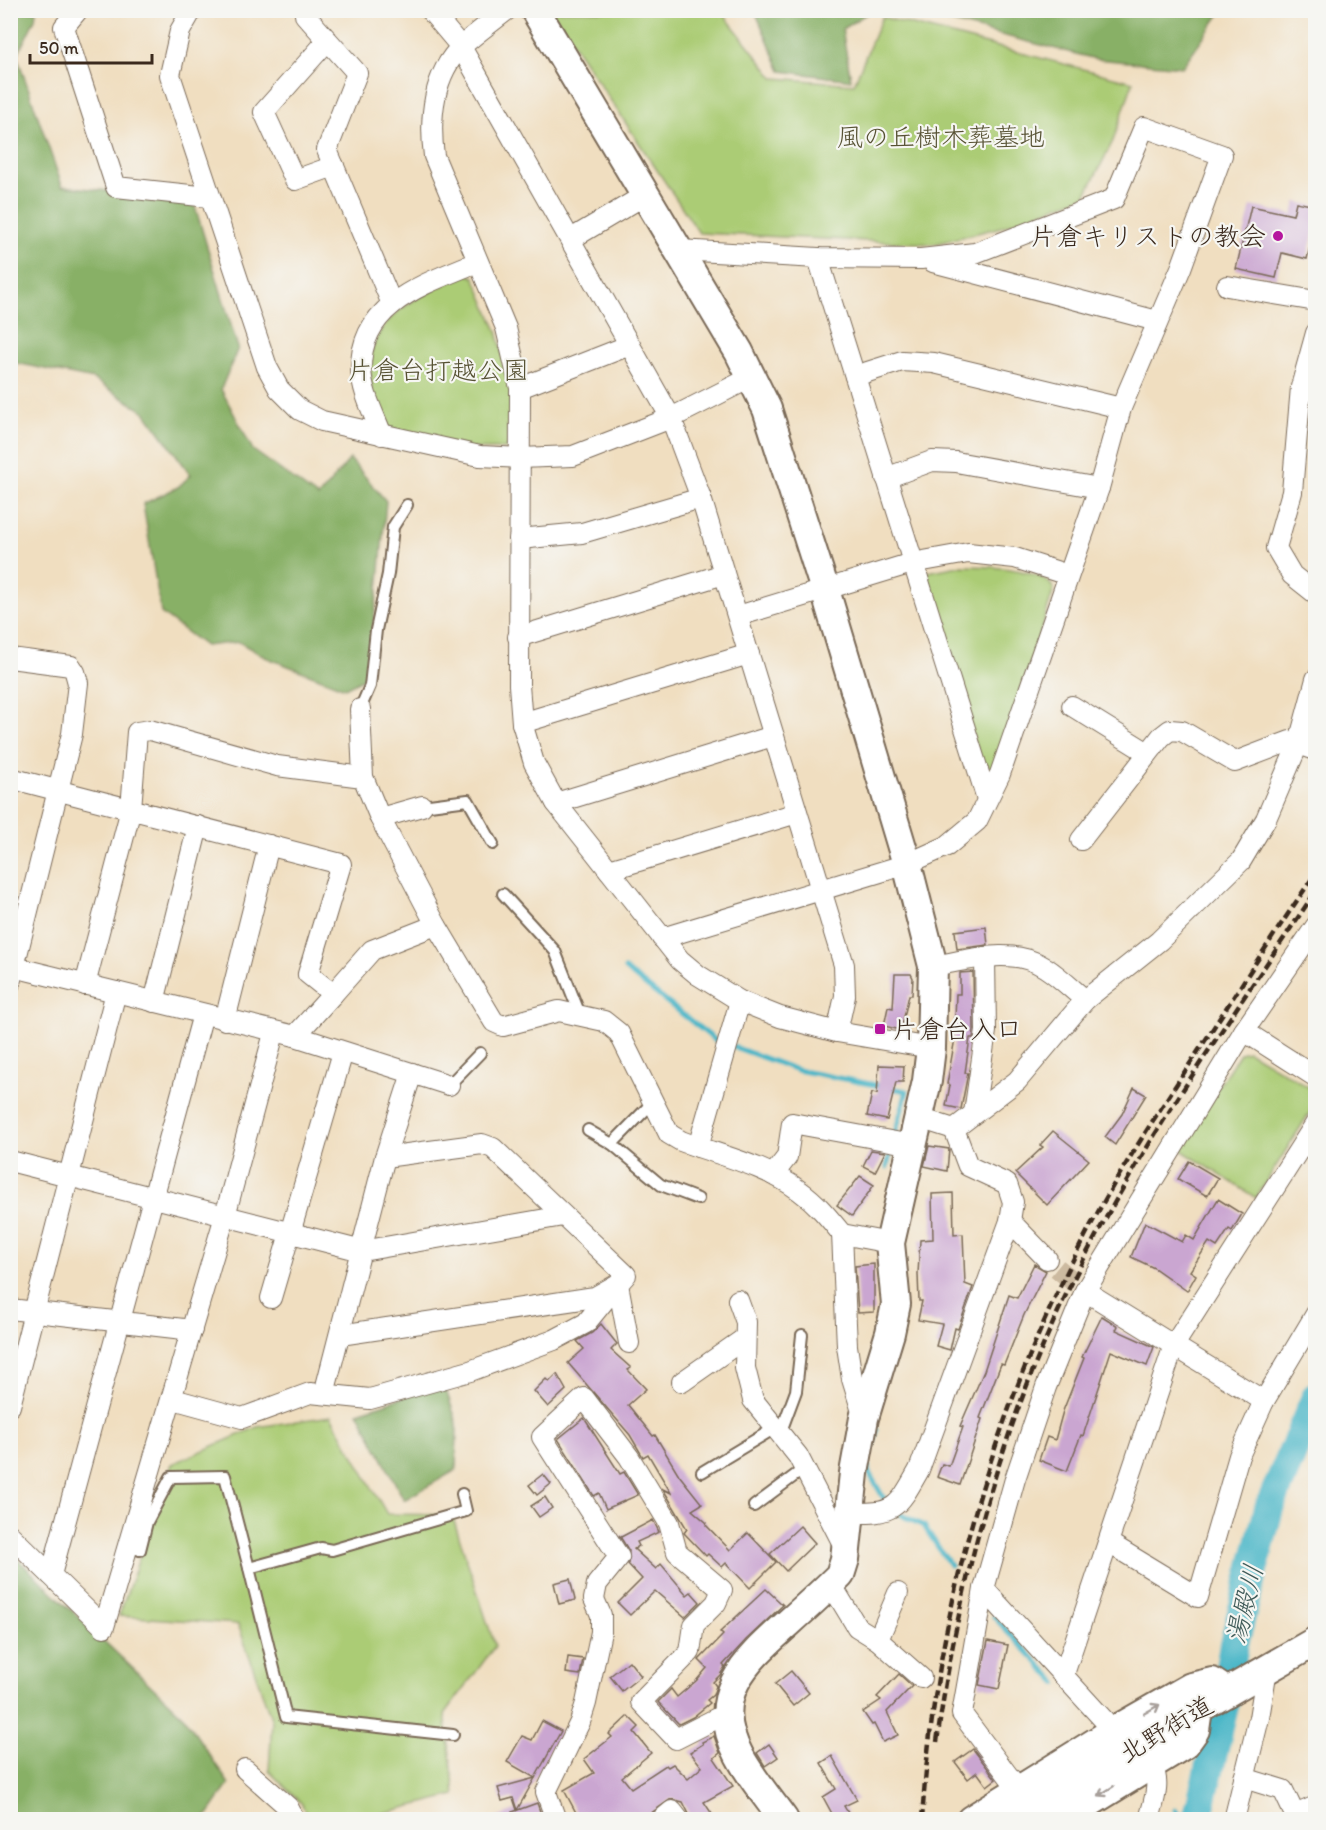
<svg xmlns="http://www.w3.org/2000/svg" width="1326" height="1830" font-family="Itim,'Klee One',sans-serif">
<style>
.green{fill:#abcc75;stroke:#737b4a;stroke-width:1.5}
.forest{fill:#88b066;stroke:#626d42;stroke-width:1.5}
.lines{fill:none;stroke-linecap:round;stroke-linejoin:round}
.stream{stroke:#4ab6c7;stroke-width:5}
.river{stroke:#4ab6c7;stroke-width:30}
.building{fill:#caa6d1}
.street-tunnel{stroke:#ccbaa0;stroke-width:20;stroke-dasharray:20 10;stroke-linecap:butt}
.lane-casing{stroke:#7a6957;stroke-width:14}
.street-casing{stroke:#7a6957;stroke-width:22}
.secondary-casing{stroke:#7a6957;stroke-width:32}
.lane{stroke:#fff;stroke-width:10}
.street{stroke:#fff;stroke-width:20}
.secondary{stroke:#fff;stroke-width:28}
.rail{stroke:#3b2a1e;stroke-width:4.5;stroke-dasharray:9 4.5;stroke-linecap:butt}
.oneway{stroke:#a79f9a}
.poi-dot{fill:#b5179e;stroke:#f6f6f2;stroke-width:2}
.labels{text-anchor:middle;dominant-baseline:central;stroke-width:4.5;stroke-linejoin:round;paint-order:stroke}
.park-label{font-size:26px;fill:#575234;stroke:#f6f6f2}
.poi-label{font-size:26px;fill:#3b2a1e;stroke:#f6f6f2;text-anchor:end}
.street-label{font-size:26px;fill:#3b2a1e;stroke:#f6f6f2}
.water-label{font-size:27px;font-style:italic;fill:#405b59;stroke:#f6f6f2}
</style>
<rect width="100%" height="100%" fill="#f6f6f2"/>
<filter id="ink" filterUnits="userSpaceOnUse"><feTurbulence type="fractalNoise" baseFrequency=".0167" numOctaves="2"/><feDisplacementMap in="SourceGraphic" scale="12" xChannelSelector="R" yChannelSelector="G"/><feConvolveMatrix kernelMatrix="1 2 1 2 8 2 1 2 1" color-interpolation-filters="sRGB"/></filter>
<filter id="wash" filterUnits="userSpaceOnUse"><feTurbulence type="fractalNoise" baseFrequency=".008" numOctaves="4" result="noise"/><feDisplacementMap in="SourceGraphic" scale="24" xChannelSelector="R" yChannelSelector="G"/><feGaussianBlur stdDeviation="1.35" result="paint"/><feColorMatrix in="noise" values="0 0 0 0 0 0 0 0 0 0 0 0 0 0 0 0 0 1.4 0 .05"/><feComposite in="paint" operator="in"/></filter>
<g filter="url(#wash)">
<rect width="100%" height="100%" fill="#f0dec0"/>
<g class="green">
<polygon points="551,11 721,11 774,78 854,84 882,17 1133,82 1113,141 1085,196 1001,227 934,244 699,233"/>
<path d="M467 274 474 277 497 331 512 393 510 444 507 449H470L384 427C380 414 373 401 371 387 359 319 417 297 467 274Z"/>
<polygon points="1315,379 1315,453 1309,412"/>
<path d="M959 566C982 566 1043 567 1054 589L996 769 984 773 922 573Z"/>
<polygon points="1248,1051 1315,1091 1315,1104 1256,1198 1178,1148 1240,1053"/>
<polygon points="331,1416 387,1514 452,1515 495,1646 445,1714 455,1795 360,1819 308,1819 302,1804 269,1771 272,1721 238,1624 119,1616 172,1464 257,1427"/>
</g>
<g class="forest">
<polygon points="11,11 36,11 35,19 17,56 62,186 193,200 238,348 221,389 253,450 318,497 350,459 386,501 379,581 366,677 345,688 265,657 239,642 205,646 161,613 143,504 178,487 191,475 145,412 93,379 11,362"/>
<polygon points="755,11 871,11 842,29 851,80 781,71"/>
<polygon points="906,11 1222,11 1182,67 1096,59"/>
<polygon points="444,1384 457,1423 456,1470 404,1500 358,1412"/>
<polygon points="10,1552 184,1717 229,1784 205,1819 11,1819"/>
</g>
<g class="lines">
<g class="stream">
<polyline points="625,969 715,1040 797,1070 907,1091 894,1137"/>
<polyline points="887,1167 892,1146"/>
<polyline points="873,1446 877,1430"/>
<polyline points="869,1467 868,1471 886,1502"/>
<polyline points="899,1514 924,1526 950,1565"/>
<polyline points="994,1617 1057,1683"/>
<polyline points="1175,1810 1184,1820"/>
</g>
<polyline class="river" points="1197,1820 1224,1706 1234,1644 1269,1508 1316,1397"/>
</g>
<g id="blocks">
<g class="building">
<polygon points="1296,202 1316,206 1316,223 1307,259 1282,253 1276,278 1236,269 1251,206 1293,215"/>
<polygon points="986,927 988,945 957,949 955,931"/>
<polygon points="973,972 974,1030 973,1038 970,1038 965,1073 968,1073 961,1109 946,1106 950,1085 947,1084 954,1044 956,994 960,994 960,973"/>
<polygon points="895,974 911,974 913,978 912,995 909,995 901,1030 884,1026 888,1007 893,1008"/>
<polygon points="879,1065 904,1066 903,1082 896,1082 887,1120 867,1116 872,1093 877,1094"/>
<polygon points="1134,1088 1146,1095 1115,1145 1105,1137 1122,1114"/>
<polygon points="1053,1131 1089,1160 1047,1205 1015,1173 1043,1147 1040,1145"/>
<polygon points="929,1146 949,1149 947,1171 924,1166"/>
<polygon points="871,1150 885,1152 875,1172 863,1166"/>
<polygon points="1189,1161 1218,1178 1207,1196 1178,1179"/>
<polygon points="860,1176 874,1185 852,1216 837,1205"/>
<polygon points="953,1193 954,1235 963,1234 965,1284 973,1287 958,1329 955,1328 950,1350 936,1346 942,1324 918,1320 922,1301 919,1301 918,1274 920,1240 933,1239 932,1194"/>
<polygon points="1218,1199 1242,1214 1232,1231 1229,1229 1217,1247 1209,1242 1190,1271 1196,1275 1187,1291 1154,1268 1131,1257 1145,1222 1182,1242 1186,1235 1194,1240"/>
<polygon points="874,1264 874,1312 858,1313 855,1266"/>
<polygon points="1034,1264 1046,1271 1024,1315 1004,1365 1001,1364 980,1418 982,1419 960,1485 937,1477 942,1464 949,1466 963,1427 960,1426 984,1371 1009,1295 1017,1298"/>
<polygon points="1102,1316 1118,1326 1116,1330 1154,1347 1147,1366 1111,1351 1083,1436 1081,1435 1067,1471 1039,1460 1047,1437 1055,1440 1063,1411 1084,1358 1082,1357"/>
<polygon points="601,1324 617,1344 611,1350 631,1368 628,1370 646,1389 628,1405 653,1436 655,1435 679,1475 702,1504 692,1510 707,1523 706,1525 730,1550 748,1533 776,1562 750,1588 726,1563 722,1567 708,1554 706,1556 684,1533 687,1529 663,1489 671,1493 648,1454 643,1457 630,1435 568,1363 584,1349 577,1341 592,1333"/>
<polygon points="557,1374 566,1390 548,1407 534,1391 546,1379 549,1382"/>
<polygon points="584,1418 620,1474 624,1472 638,1495 606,1509 599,1493 594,1496 558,1439"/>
<polygon points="543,1474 551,1484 537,1495 529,1485"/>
<polygon points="545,1497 552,1508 539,1517 531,1506"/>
<polygon points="653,1520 659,1532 637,1542 639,1546 634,1549 656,1569 661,1564 687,1595 691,1592 700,1602 685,1617 655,1591 630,1615 618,1603 642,1579 628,1564 629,1551 619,1535 621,1537"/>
<polygon points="800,1526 815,1543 786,1571 770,1554"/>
<polygon points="570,1579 575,1600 559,1604 554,1583"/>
<polygon points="766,1589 783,1605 746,1640 723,1665 725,1667 720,1675 713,1682 716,1686 713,1695 707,1700 710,1703 693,1717 679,1724 658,1702 671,1689 677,1697 696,1681 707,1668 699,1660 723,1635 720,1632"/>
<polygon points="988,1641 1008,1645 999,1689 979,1685"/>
<polygon points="568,1657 583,1659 580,1675 566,1673"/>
<polygon points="629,1661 641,1676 622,1691 610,1676"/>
<polygon points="791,1671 809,1693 793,1706 775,1684"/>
<polygon points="899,1674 912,1686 887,1712 898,1735 883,1742 874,1724 872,1725 863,1712 881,1700 877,1697"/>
<polygon points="628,1716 639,1727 634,1732 651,1753 622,1777 631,1788 666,1765 668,1767 673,1764 688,1779 702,1767 690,1752 703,1744 702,1742 714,1736 720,1753 714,1758 733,1786 704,1802 716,1820 692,1820 683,1802 671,1799 641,1820 580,1820 564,1790 594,1773 584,1759 612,1737 609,1734"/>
<polygon points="542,1721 561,1731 535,1778 507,1762 522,1736 532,1740"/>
<polygon points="769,1744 778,1757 765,1766 757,1753"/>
<polygon points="973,1749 996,1779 987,1786 977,1772 968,1779 955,1762"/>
<polygon points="832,1756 857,1800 844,1806 848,1813 835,1819 823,1797 836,1789 821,1763"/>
<polygon points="535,1778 517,1810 513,1798 502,1801 498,1788"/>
<polygon points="537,1803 543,1820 496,1820 496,1818"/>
</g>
</g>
</g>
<g filter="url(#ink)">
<use href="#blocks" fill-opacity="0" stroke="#7a6957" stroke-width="1.5"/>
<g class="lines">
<polyline class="street-tunnel" points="1057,1268 1085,1291"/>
<defs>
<g id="lane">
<polyline points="360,709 370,686 376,630 388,574 393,527 407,505"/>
<polyline points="422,806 468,800 493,844"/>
<polyline points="503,894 555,951 581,1017"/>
<polyline points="449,1085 480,1053"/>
<polyline points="588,1130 612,1144 653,1102"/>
<polyline points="612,1144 661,1185 698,1199"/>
<polyline points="780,1434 796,1391 802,1335"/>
<polyline points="702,1472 775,1428"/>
<polyline points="754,1506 805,1468"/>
<polyline points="128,1546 140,1550 147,1522 171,1477 225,1476 249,1568 321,1548 332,1550 466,1511 462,1494"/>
<polyline points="249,1568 286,1717 453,1735"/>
</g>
<g id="street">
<polyline points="78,10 64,27 116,187 209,197"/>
<polyline points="192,10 180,31 170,75 267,367 279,389 300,410 322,421 480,456 520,458 573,456 671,418 752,377"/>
<polyline points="430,10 461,47 671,418 701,498 844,965 845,996 837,1032"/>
<path d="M507 10C492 22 476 33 462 46 433 74 429 118 434 156L506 328 520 388 519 685 522 723 534 763 556 803 680 960 698 975 740 1001 780 1017 837 1032 931 1048"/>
<polyline points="305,15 357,73 327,150 392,304"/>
<polyline points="327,41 264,112 295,180 334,166"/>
<polyline points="571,239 645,195"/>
<polyline points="818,258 987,799"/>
<polyline points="933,262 1157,321"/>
<polyline points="1227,286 1316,301"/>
<polyline points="1316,333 1301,387 1292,492 1276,548 1292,575 1316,594"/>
<polyline points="855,376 902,361 934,363 1121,408"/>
<polyline points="520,388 630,345"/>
<path d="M382 435C374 414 362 392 361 369 360 302 428 283 477 262"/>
<polyline points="886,478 932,461 956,462 1099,488"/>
<polyline points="519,539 582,533 701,498"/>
<polyline points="738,616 912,563 968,553 1015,558 1068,575"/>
<polyline points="518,637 724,574"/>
<polyline points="10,658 71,666 75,672 78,683 72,734 10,983"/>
<polyline points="1072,706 1148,753"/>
<path d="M360 709 363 777 380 818 436 925 494 1022 503 1026 559 1011 604 1021 619 1033 669 1134 681 1141C719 1155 767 1166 800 1191 817 1203 829 1218 842 1234L890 1243"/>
<polyline points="522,723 749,654"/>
<polyline points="10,778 341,864 308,974 333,994 295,1036"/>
<polyline points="556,803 773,736"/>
<polyline points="380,818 422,806"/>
<polyline points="1081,840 1161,737 1170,730 1182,731 1235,762 1290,741 1316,750"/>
<polyline points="609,870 797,813"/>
<polyline points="662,938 907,864 947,846 977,821 1000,774 1099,488 1121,408 1181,268 1222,155 1144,127 1114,199 975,253 921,259 818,258 679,250"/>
<polyline points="10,966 295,1036 449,1085"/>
<path d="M933 966C969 960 1014 946 1046 968 1060 977 1073 990 1085 1000"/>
<polyline points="85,985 131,809 137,732 150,730 277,766 363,777"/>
<polyline points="333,994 372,950 436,925"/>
<polyline points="154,1002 198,826"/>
<polyline points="225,1020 269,845"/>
<polyline points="1244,1031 1316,1077"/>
<polyline points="974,1113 986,1031 985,957"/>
<polyline points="919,1118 954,1129"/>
<polyline points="954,1129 1017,1081 1085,1000 1159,941 1241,861 1266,819 1299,742 1316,679"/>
<polyline points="698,1147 740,1001"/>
<polyline points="10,1161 362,1251 563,1216"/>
<polyline points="773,1175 787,1157 792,1123 912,1145"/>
<polyline points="1010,1221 1047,1259"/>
<polyline points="842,1234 847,1346 852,1379 864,1418"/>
<polyline points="1085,1291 1264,1401"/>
<polyline points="271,1298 343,1052"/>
<polyline points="738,1300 746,1322 745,1368 753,1400 798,1456 846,1550"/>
<polyline points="10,1309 192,1330"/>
<polyline points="340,1335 595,1297 618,1284 626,1275 493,1148 482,1144 385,1157"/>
<polyline points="682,1382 745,1338"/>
<polyline points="324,1394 385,1157 412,1073"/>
<polyline points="173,1399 242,1418 310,1393 370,1399 470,1371 554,1340 586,1323 618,1284 629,1343"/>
<polyline points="10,1406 116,992"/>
<path d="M849 1513C895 1514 897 1509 919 1470L1010 1221 1013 1202 1007 1184 968 1166 954 1129"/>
<polyline points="10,1535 104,1627 225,1216 274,1033"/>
<polyline points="1109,1543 1198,1597 1239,1456 1264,1401 1316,1314"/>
<polyline points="51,1575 203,1014"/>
<polyline points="831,1584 857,1627 878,1640 921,1678"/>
<polyline points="984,1589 1114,1731"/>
<polyline points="878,1640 898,1593"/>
<polyline points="1064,1674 1174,1345 1316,1123"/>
<polyline points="245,1769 288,1807 295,1820"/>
<polyline points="1244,1778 1283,1790 1295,1815 1316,1806"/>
<polyline points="1019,1790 962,1714 984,1589 1015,1479 1046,1387 1085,1291 1244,1031 1316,926"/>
<polyline points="556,1820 546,1792 580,1722 586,1703 601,1632 601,1615 594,1599 597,1584 619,1557 542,1437 584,1398 629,1457 669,1523 677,1552 722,1590 716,1603 694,1625 690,1652 641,1702 676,1739 727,1713"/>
<polyline points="661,1820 672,1811 679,1820"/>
<path d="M1149 1820C1154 1800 1161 1784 1152 1765"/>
<polyline points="1234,1820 1259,1718 1267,1669"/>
</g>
<g id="secondary">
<path d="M535 10 739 352 767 409 825 590 907 864 933 966 931 1048 927 1081 890 1243 896 1304 890 1333 864 1418 854 1473 845 1559 840 1575C822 1593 804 1609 785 1626 744 1663 708 1696 739 1755 751 1778 769 1799 784 1820"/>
<polyline points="971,1820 1114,1731 1191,1687 1212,1682 1227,1692"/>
<polyline points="1018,1820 1184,1717 1316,1641"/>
<polyline points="1061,1820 1185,1744 1195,1730 1198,1709"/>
</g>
</defs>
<use href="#lane" class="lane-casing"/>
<use href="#street" class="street-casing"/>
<use href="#secondary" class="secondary-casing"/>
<use href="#lane" class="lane"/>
<use href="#street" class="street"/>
<use href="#secondary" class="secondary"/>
<g class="rail">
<path d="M937 1742C960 1570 1009 1400 1090 1247 1155 1125 1238 1006 1316 891"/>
<path d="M922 1820C935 1618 989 1424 1081 1244 1114 1179 1155 1117 1195 1056 1235 995 1274 933 1316 873"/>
</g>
</g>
<defs><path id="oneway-shaft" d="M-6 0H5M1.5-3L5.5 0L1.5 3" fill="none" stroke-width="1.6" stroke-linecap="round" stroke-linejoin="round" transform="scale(1.5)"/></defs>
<g class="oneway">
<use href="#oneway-shaft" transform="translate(1152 1709) rotate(-30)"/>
<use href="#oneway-shaft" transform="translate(1106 1791) rotate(148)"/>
</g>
</g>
<g class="poi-dot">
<circle cx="1278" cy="236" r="6"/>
<rect x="874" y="1023" width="12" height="12" rx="3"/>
</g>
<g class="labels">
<g class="park-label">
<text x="941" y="137">風の丘樹木葬墓地</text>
<text x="438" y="370">片倉台打越公園</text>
</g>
<g class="poi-label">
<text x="1266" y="236">片倉キリストの教会</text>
<text x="892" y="1029" text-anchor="start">片倉台入口</text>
</g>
<g class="street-label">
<text transform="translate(1166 1729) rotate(-31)">北野街道</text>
</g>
<g class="water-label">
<text transform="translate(1244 1604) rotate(-76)">湯殿川</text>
</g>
</g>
<rect width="1326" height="1830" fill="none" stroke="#f6f6f2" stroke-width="36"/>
<path d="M30 54v9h122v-9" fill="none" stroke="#3b2a1e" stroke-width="3"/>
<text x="39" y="54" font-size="18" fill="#3b2a1e" stroke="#f6f6f2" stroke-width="4.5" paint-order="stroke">50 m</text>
</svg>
